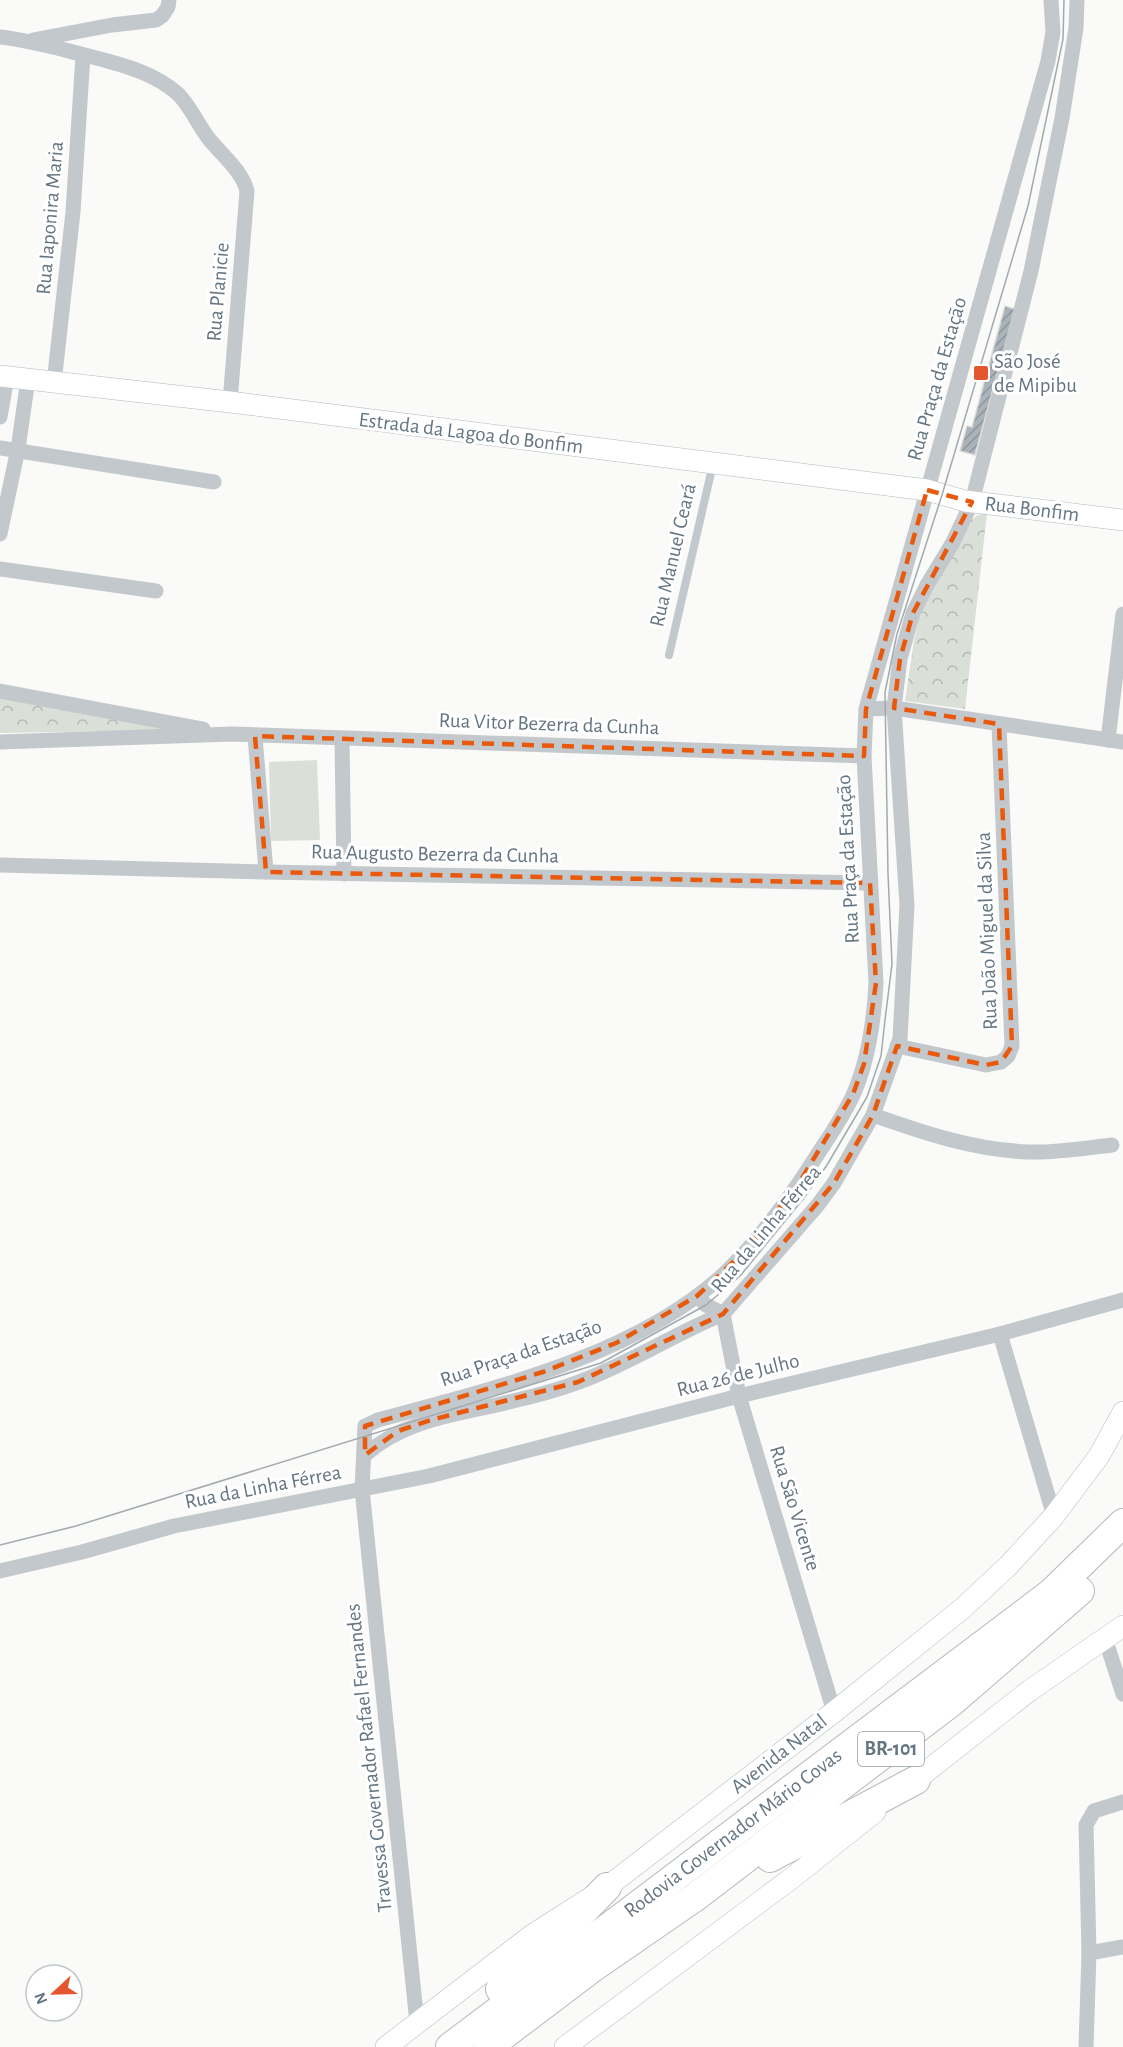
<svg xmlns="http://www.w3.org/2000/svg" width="1123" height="2047" font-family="'Alegreya Sans',sans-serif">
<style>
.park{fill:url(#park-crowns)}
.pitch{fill:#dadfd7}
.building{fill:url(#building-hatch);stroke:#dcdcda;stroke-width:1.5}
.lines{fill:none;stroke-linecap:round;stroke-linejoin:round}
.secondary-casing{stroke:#b3babf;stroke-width:22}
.highway-casing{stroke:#b4b9bd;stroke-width:30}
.lane{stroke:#c3c8cc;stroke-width:8}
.street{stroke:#c3c8cc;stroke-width:15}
.secondary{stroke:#fff;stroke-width:21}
.highway{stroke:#fff;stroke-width:28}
.tram{stroke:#a2aab0;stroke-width:1.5}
.marked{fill:none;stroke:#e8590c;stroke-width:4.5;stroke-dasharray:12 8;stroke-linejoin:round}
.poi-dot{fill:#e4572e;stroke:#fff;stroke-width:2}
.labels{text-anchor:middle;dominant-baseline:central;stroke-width:6;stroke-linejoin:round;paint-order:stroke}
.shield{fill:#fff;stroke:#939fa8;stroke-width:1.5}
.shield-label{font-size:20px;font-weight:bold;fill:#657683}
.street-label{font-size:21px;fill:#657683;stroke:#fff}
.poi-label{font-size:21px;fill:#657683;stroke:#fff;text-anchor:start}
</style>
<defs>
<pattern id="park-crowns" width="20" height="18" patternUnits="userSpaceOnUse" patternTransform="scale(1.5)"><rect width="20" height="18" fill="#dadfd7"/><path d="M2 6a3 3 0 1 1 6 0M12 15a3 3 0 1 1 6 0" fill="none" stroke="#b4b9b4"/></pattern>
<pattern id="building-hatch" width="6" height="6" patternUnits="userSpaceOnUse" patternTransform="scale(1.5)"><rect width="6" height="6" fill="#aab3b9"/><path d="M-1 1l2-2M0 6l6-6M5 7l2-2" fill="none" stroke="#8e969c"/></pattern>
</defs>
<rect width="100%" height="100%" fill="#fafaf8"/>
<g class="park">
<polygon points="987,513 965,709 905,701 914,641 922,606 971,520 978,515"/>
<polygon points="0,698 183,730 0,733"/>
</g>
<polygon class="pitch" points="317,760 320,840 271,841 269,762"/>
<polygon class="building" points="1005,306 1015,309 975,455 960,451 967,426 972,427"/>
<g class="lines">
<defs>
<g id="secondary">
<polyline points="0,376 230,402 927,490 965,501 1123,520"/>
<polyline points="904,1789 1029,1691 1123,1626"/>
<polyline points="386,2047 532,1935 607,1887 834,1712 963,1608 1008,1566 1054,1516 1099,1456 1123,1412"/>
<polyline points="565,2047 792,1878 875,1812"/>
</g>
<g id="highway">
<polyline points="770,1858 916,1780"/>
<polyline points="500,1989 568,1927 607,1887"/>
<polyline points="450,2047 1051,1593 1123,1523"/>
<polyline points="488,2047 591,1969 694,1898 953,1701 1080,1591"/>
</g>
</defs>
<use href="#secondary" class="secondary-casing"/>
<use href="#highway" class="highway-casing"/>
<polyline class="lane" points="669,655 713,464"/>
<g class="street">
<path d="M0 37C28 40 53 47 81 54 114 63 151 70 178 94 191 107 198 125 209 139 222 155 242 171 247 191L230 402"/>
<polyline points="33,40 112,25 156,20 162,16 168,7 169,0"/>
<polyline points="54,383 73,212 83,55"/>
<polyline points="0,417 7,377"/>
<polyline points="0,448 214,482"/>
<polyline points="0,534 18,449 28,379"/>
<polyline points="0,569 156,591"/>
<polyline points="0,691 203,729"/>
<polyline points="866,709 894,708 1123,742"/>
<polyline points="255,736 266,872"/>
<polyline points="342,739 344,874"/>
<polyline points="1108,740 1123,614"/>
<polyline points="0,742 232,734 864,756"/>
<polyline points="0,865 266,872 870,883"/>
<polyline points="897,1046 986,1065 1001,1062 1008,1056 1012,1046 999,724"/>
<path d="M873 1115C924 1133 974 1150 1029 1152 1056 1153 1085 1148 1112 1145"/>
<polyline points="697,1296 706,1305 723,1314 739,1396 834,1712"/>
<polyline points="1000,1334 1054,1516"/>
<path d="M365 1455C406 1418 462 1414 513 1401 535 1396 558 1390 579 1382 629 1364 674 1334 723 1314L817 1206 834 1183 873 1115 900 1039 907 905 894 708 900 659 913 613 927 585 952 544 972 502 1031 271 1062 118 1076 28 1077 0"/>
<polyline points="0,1571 82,1552 174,1526 429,1476 739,1396 1000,1334 1123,1300"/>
<polyline points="1105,1638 1123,1694"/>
<polyline points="1089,1953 1123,1947"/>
<path d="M417 2023 362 1489 365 1426 378 1420C492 1389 636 1356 725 1273 758 1241 787 1202 812 1163 826 1141 843 1118 854 1093 869 1058 874 1021 876 983L864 756 866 709 1048 61 1053 32 1051 0"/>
<polyline points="1086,2047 1089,1953 1086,1825 1094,1811 1123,1802"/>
</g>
<use href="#secondary" class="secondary"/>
<use href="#highway" class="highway"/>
<polyline class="tram" points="0,1545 76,1526 601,1363 706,1305 740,1276 804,1198 827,1165 867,1097 881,1056 885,1020 892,964 888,874 885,692 897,634 942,495 1028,206 1063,39 1064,0"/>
</g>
<path class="marked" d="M927 490 972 502 913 613 900 659 894 708 999 724 1012 1046 1001 1062 986 1065 897 1046 873 1115 834 1183 723 1314 578 1382 431 1420 398 1431 365 1455V1426L543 1372 616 1343 697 1296 747 1249 799 1183 853 1094 864 1064 876 983 870 883 266 872 255 736 864 756 866 709Z"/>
<rect class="poi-dot" x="973" y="365" width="16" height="16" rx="3"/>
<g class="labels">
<rect class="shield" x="858" y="1732" width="66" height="34" rx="4.5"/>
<g class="shield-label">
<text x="891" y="1749">BR-101</text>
</g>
<g class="street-label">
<text transform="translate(50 218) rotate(-85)">Rua Iaponira Maria</text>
<text transform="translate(218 292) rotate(-85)">Rua Planicie</text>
<text transform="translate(937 379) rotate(-74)">Rua Praça da Estação</text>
<text transform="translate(471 433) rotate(7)">Estrada da Lagoa do Bonfim</text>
<text transform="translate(1032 509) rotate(7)">Rua Bonfim</text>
<text transform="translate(673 555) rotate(-77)">Rua Manuel Ceará</text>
<text transform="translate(549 724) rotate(2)">Rua Vitor Bezerra da Cunha</text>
<text transform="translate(435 854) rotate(1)">Rua Augusto Bezerra da Cunha</text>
<text transform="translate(848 859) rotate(-93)">Rua Praça da Estação</text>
<text transform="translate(987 931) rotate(-92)">Rua João Miguel da Silva</text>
<text transform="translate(766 1229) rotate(-50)">Rua da Linha Férrea</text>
<text transform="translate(521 1353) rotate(-19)">Rua Praça da Estação</text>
<text transform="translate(738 1375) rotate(-14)">Rua 26 de Julho</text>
<text transform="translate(263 1487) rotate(-11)">Rua da Linha Férrea</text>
<text transform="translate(795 1508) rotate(73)">Rua São Vicente</text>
<text transform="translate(779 1754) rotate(-38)">Avenida Natal</text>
<text transform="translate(369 1758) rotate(-96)">Travessa Governador Rafael Fernandes</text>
<text transform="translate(733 1833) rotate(-37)">Rodovia Governador Mário Covas</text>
</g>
<g class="poi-label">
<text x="994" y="361">São José<tspan x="994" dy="24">de Mipibu</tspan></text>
</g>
</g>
<g transform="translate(54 1993) rotate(248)"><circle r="28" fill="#ffffff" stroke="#c1c8cd" stroke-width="1.5"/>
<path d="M0-4.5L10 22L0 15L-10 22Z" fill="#e4572e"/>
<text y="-9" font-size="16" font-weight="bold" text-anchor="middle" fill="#657683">N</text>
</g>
</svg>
